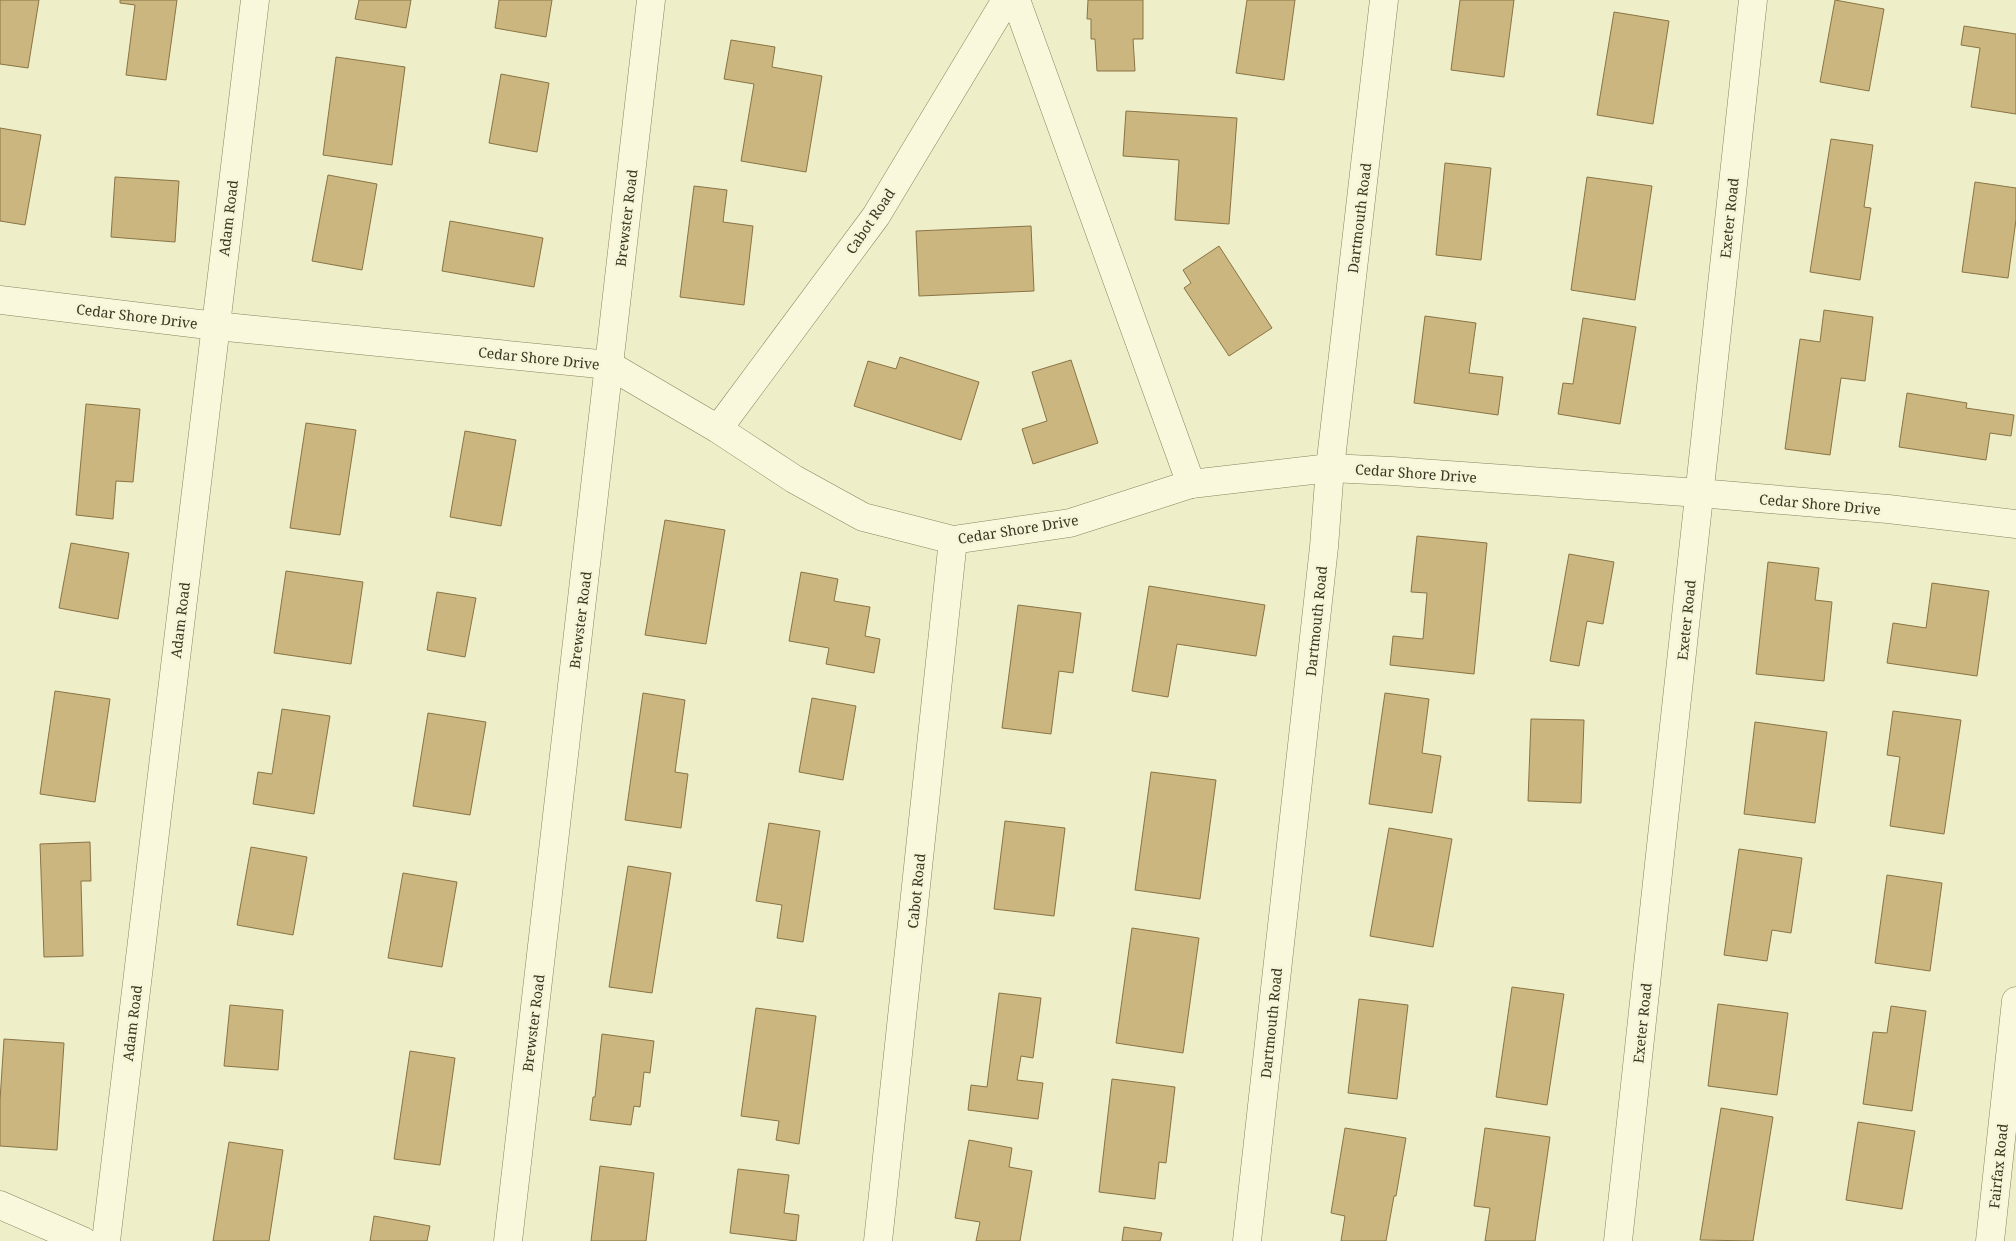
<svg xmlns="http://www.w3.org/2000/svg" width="2016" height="1241" font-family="'Noto Serif',serif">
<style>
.building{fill:#cbb680;stroke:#897444}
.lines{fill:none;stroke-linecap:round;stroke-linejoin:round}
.street-casing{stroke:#8a835e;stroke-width:29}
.street{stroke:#f9f8dc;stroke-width:28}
.labels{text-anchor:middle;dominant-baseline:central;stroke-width:5;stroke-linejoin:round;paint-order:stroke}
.street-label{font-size:14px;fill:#3b3521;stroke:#f5f5d8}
</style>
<rect width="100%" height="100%" fill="#eeeec9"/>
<g class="building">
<polygon points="0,0 39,0 28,68 0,64"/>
<polygon points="120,0 177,0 166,80 126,75 135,5 120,3"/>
<polygon points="359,0 411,0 406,28 355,19"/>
<polygon points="499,0 552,0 546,37 495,28"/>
<polygon points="1088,0 1143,0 1143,39 1133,39 1135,71 1097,71 1095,39 1091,39 1091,19 1087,19"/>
<polygon points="1247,0 1295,0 1284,80 1236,73"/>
<polygon points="1460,0 1514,0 1504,77 1451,70"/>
<polygon points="1835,0 1884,9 1869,91 1820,82"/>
<polygon points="1614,12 1669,21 1653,124 1597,115"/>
<polygon points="1964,26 2016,34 2016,114 1971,107 1980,48 1961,45"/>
<polygon points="731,40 775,47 772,67 822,76 806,172 741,161 754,84 724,79"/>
<polygon points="336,57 405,67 392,165 323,155"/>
<polygon points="501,74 549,83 537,152 489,143"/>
<polygon points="1126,111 1237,118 1229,224 1175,220 1179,160 1123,156"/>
<polygon points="0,128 41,135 25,225 0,221"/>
<polygon points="1831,139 1873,145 1864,207 1871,208 1860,280 1810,272"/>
<polygon points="1445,163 1491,168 1481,260 1436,255"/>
<polygon points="328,175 377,184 362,270 312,261"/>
<polygon points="115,177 179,181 175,242 111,237"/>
<polygon points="1587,177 1652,186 1635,300 1571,290"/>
<polygon points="1975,182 2016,188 2016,220 2008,278 1962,272"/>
<polygon points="694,186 727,190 723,222 753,226 744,305 680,297"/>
<polygon points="450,221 543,238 534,287 442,271"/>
<polygon points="1031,226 1034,291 919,296 916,231"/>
<polygon points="1219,246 1272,328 1229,356 1184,288 1191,283 1183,270"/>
<polygon points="1824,310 1873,317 1865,381 1841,378 1830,455 1785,449 1800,339 1820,342"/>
<polygon points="1425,316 1476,323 1469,373 1503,377 1498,415 1414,403"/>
<polygon points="1583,318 1636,327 1620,424 1558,414 1563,383 1573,384"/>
<polygon points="900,357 979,382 961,440 854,406 868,361 896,369"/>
<polygon points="1071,360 1098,443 1033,464 1022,429 1047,421 1032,372"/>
<polygon points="1907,393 1967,403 1966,408 2014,415 2011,436 1990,433 1986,460 1899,447"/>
<polygon points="86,404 140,409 133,482 116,481 113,519 76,515"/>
<polygon points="306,423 356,430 340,535 290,528"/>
<polygon points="465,431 516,440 501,526 450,517"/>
<polygon points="665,520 725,530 706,644 645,635"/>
<polygon points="1417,536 1487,543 1474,674 1390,665 1393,636 1423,639 1427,593 1411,592"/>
<polygon points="71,543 129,553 118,619 59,608"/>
<polygon points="1569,554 1614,562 1603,624 1587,621 1579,666 1550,661"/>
<polygon points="1768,562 1819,568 1815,600 1832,602 1824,681 1756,674"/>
<polygon points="286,571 363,582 351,664 274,653"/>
<polygon points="801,572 838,579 834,601 870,607 865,636 880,639 874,673 826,664 829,648 789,641"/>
<polygon points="1932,583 1989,591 1977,676 1887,663 1893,623 1926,628"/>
<polygon points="1149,586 1265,605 1256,656 1177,644 1168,697 1132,691"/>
<polygon points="437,592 476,598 465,657 427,650"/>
<polygon points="1018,605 1081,613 1073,673 1059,671 1051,734 1002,728"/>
<polygon points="55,691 110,699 95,802 40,794"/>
<polygon points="643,693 685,700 675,772 688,774 681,828 625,820"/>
<polygon points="1385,693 1429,699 1422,753 1441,756 1432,813 1369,804"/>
<polygon points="812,698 856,706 843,780 799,772"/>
<polygon points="282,709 330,716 314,814 253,804 258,772 272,774"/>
<polygon points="1893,711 1961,720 1944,834 1890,826 1900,757 1887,755"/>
<polygon points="428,713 486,722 470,815 413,806"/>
<polygon points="1531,719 1584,720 1581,803 1528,801"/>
<polygon points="1755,722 1827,732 1815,823 1744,814"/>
<polygon points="1151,772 1216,780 1200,899 1135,890"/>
<polygon points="1005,821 1065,828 1054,916 994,909"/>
<polygon points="769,823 820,831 803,942 777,938 782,905 756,901"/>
<polygon points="1389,828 1452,839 1433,947 1370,936"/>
<polygon points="90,842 91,881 81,881 83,956 44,957 40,844"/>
<polygon points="251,847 307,857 293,935 237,925"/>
<polygon points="1739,849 1802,858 1791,933 1772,930 1767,961 1724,955"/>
<polygon points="628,866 671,873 652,993 609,987"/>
<polygon points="403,873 457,882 442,967 388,958"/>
<polygon points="1887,875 1942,883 1930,971 1875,963"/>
<polygon points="1132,928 1199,938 1183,1053 1116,1043"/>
<polygon points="1512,987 1564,994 1547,1105 1496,1097"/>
<polygon points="999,993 1041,998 1033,1058 1021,1056 1017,1080 1043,1083 1038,1119 968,1110 971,1085 987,1087"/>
<polygon points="1359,999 1408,1005 1397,1099 1348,1093"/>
<polygon points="1718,1004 1788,1013 1777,1095 1708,1086"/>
<polygon points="230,1005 283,1010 278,1070 224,1066"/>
<polygon points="1891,1006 1926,1011 1912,1111 1863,1104 1873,1032 1887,1033"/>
<polygon points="756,1008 816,1016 799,1144 776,1140 779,1121 741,1116"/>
<polygon points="602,1034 654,1041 650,1073 644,1072 640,1107 634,1106 631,1125 590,1120 593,1097 595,1097"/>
<polygon points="4,1039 64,1043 57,1150 0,1146 0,1100"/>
<polygon points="410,1051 455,1058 440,1165 394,1159"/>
<polygon points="1112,1079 1175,1087 1166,1163 1159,1162 1155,1199 1099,1192"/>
<polygon points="1721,1108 1773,1117 1753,1241 1700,1240"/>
<polygon points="1858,1122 1915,1131 1902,1209 1846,1200"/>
<polygon points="1345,1128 1406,1138 1396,1196 1394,1196 1386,1241 1341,1241 1345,1216 1331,1213"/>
<polygon points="1485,1128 1550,1137 1535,1241 1485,1241 1490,1208 1474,1206"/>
<polygon points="969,1140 1012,1148 1009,1167 1032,1171 1020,1241 976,1241 980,1222 955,1218"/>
<polygon points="229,1142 283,1150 269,1241 213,1241"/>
<polygon points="600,1166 654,1173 646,1241 591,1241"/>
<polygon points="738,1169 789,1175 784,1213 799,1215 796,1241 730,1233"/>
<polygon points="374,1216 430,1226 427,1241 370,1241"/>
<polygon points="1124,1227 1162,1233 1160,1241 1122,1241"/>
</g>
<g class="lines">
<defs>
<g id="street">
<polyline points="1016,0 1191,484"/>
<polyline points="0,300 216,326 609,365 718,429 794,479 863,517 953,540 1070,523 1191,484 1330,468 1392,471 1699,493 1888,509 2016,524"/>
<polyline points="718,429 876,216 1006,0"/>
<polyline points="0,1205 83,1241"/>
<polyline points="106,1241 255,0"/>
<polyline points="508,1241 651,0"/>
<polyline points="878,1241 953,540"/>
<polyline points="1247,1241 1324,547 1330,468 1384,0"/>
<polyline points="1618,1241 1753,0"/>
<polyline points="1990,1241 2016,1001"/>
</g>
</defs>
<use href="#street" class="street-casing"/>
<use href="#street" class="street"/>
</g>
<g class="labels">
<g class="street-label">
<text transform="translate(228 218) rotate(-83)">Adam Road</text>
<text transform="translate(626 218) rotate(-83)">Brewster Road</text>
<text transform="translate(1359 218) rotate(-83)">Dartmouth Road</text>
<text transform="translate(1729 218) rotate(-84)">Exeter Road</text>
<text transform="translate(870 221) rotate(-56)">Cabot Road</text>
<text transform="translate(137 316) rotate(7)">Cedar Shore Drive</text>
<text transform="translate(539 358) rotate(6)">Cedar Shore Drive</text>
<text transform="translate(1416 473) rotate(4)">Cedar Shore Drive</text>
<text transform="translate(1820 504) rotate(5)">Cedar Shore Drive</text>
<text transform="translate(1018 529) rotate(-9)">Cedar Shore Drive</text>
<text transform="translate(180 620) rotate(-83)">Adam Road</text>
<text transform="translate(580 620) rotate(-83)">Brewster Road</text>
<text transform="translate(1686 620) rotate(-84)">Exeter Road</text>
<text transform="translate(1316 621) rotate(-84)">Dartmouth Road</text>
<text transform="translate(916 891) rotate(-84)">Cabot Road</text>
<text transform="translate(132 1023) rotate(-83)">Adam Road</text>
<text transform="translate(533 1023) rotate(-83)">Brewster Road</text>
<text transform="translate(1271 1023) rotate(-84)">Dartmouth Road</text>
<text transform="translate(1642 1023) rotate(-84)">Exeter Road</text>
<text transform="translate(1998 1166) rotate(-84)">Fairfax Road</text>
</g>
</g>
</svg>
